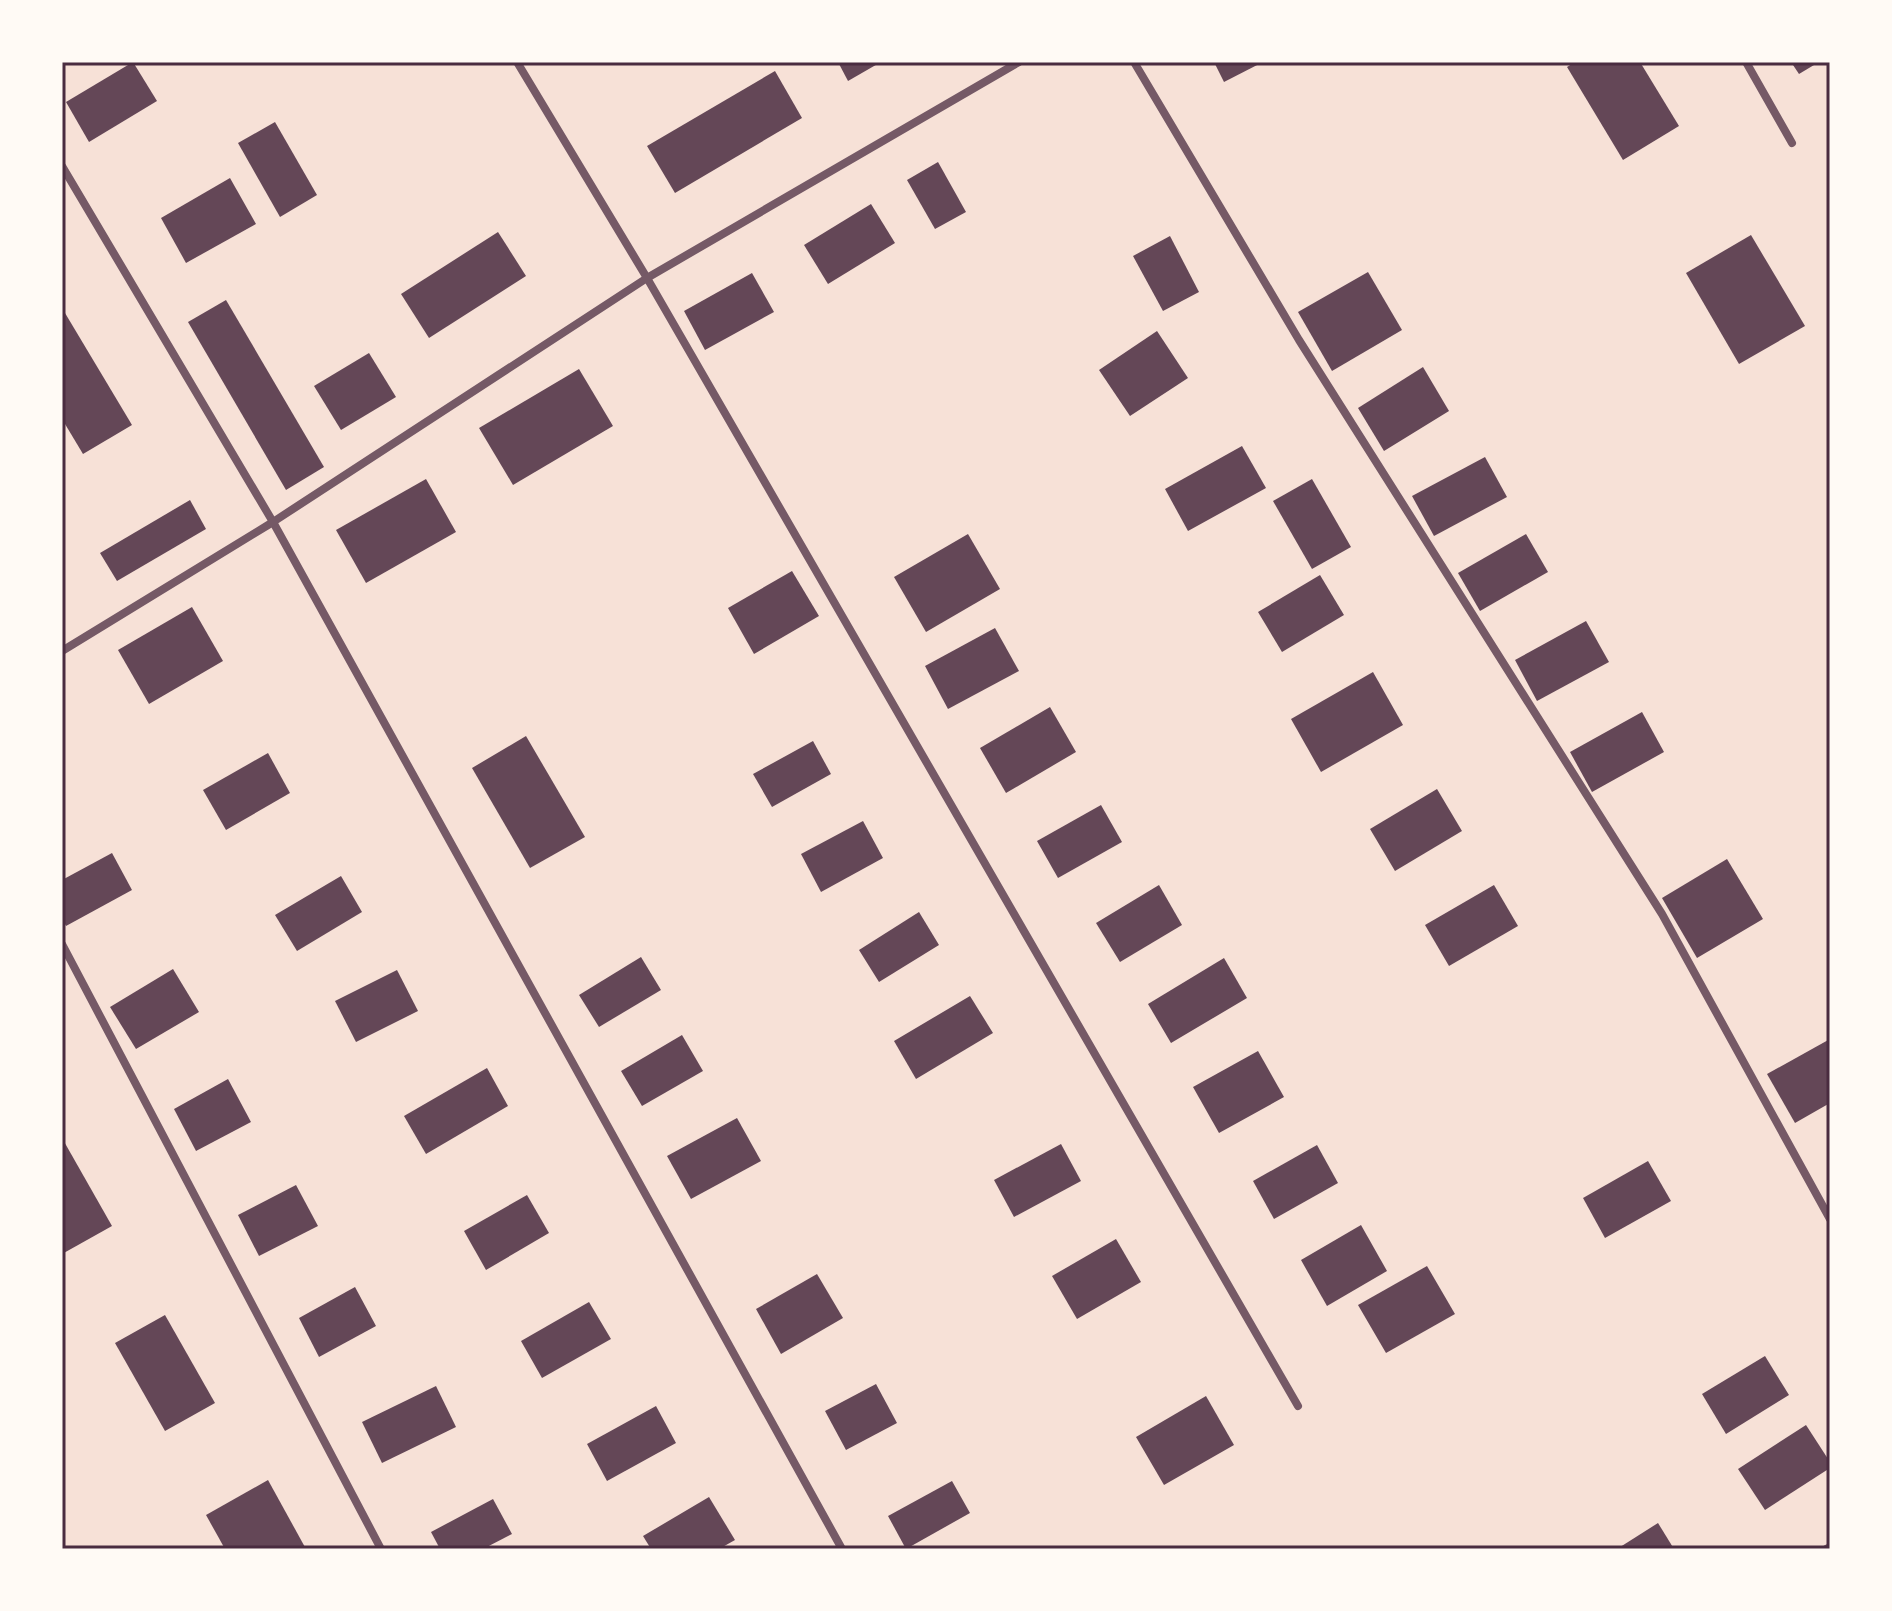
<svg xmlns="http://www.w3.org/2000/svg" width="1892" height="1611" font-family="'Roboto Condensed',sans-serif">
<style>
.building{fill:#644757}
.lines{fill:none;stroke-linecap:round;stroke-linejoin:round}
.minor{stroke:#755966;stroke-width:8}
.neatline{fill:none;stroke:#4a2c40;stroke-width:3}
</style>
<rect width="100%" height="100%" fill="#f7e1d7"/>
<g class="building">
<polygon points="133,62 157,101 89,142 66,102"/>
<polygon points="838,62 881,62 848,81"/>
<polygon points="1214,62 1263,62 1224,82"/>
<polygon points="1575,62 1640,62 1679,126 1623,160 1567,67"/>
<polygon points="1791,62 1819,62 1799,74"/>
<polygon points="775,71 802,118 675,193 647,146"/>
<polygon points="275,122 317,195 280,217 238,143"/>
<polygon points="938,162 966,212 935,229 907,180"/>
<polygon points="230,178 256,224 186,263 161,218"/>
<polygon points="871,204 895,243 828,284 804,245"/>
<polygon points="498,232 526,276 429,338 401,294"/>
<polygon points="1751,235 1805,326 1739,364 1686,273"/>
<polygon points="1170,236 1199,292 1163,311 1133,256"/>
<polygon points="1368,272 1402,330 1332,371 1298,312"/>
<polygon points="752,273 774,312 705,350 684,311"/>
<polygon points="226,300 324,467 286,490 188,322"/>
<polygon points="62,308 132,425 83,454 62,419"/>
<polygon points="1157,331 1188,378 1130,416 1099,370"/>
<polygon points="369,353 396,397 341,430 314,386"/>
<polygon points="1423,367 1449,411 1384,451 1358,408"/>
<polygon points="579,369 613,426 513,485 479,428"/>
<polygon points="1242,446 1266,488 1188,531 1165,489"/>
<polygon points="1485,457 1507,497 1434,536 1412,496"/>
<polygon points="426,479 456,532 366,583 336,530"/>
<polygon points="1312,479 1351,547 1312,569 1273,501"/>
<polygon points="190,500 206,529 117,581 100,553"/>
<polygon points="968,534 1000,589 926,632 894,577"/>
<polygon points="1526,534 1548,572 1480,611 1458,573"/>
<polygon points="792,571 819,616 754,654 728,608"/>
<polygon points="1320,575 1344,615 1282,652 1258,612"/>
<polygon points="192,607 223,661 149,704 118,650"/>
<polygon points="1586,621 1609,662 1537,701 1515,660"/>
<polygon points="995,628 1019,671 948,709 925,666"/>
<polygon points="1373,672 1403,725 1321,772 1291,719"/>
<polygon points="1050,707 1076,752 1006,793 980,748"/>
<polygon points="1642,712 1664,752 1592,792 1570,752"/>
<polygon points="526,736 585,837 530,868 472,768"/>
<polygon points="813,741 831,774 772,807 753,774"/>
<polygon points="268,753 290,793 226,830 203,790"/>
<polygon points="1437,789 1462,831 1395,871 1370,829"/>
<polygon points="1101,805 1122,842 1058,878 1037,841"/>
<polygon points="863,821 883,858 821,892 801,854"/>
<polygon points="112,853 132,890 66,926 62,919 62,880"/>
<polygon points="1727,859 1763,919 1697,958 1662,898"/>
<polygon points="341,876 362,912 297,951 275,915"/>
<polygon points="1159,885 1182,925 1120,962 1096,923"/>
<polygon points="1494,885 1518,926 1449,966 1425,925"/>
<polygon points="919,912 939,945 879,982 859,950"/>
<polygon points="641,957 661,990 599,1027 579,995"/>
<polygon points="1224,958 1247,998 1171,1043 1148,1004"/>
<polygon points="173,969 199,1012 136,1049 110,1007"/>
<polygon points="397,970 418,1011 356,1042 335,1001"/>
<polygon points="970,996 993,1033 916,1079 894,1041"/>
<polygon points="682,1035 703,1071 642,1106 621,1071"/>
<polygon points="1830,1039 1830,1103 1795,1123 1767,1074"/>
<polygon points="1258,1051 1284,1097 1219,1133 1193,1087"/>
<polygon points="487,1068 508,1106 426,1154 404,1116"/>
<polygon points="228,1079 251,1122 196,1151 174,1109"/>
<polygon points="737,1118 761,1161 691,1199 667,1156"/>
<polygon points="62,1138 112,1226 62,1254"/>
<polygon points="1061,1144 1081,1181 1014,1217 994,1180"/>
<polygon points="1317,1145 1338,1183 1274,1219 1253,1181"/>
<polygon points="1648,1161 1671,1201 1605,1238 1583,1198"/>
<polygon points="296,1185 318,1226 259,1256 238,1215"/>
<polygon points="527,1195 549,1233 486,1270 464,1231"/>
<polygon points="1361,1225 1387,1271 1327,1306 1301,1260"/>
<polygon points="1116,1239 1141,1282 1077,1319 1052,1276"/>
<polygon points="1427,1266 1455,1314 1386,1353 1358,1305"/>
<polygon points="817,1274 843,1318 781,1354 756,1309"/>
<polygon points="355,1287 376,1326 319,1357 299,1318"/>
<polygon points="589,1302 611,1339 542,1378 521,1341"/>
<polygon points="165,1315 215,1403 165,1431 115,1343"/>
<polygon points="1765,1356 1789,1395 1726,1434 1702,1394"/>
<polygon points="876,1384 897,1423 846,1450 825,1411"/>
<polygon points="436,1386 456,1427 382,1463 362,1422"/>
<polygon points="1206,1396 1234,1445 1164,1485 1136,1437"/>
<polygon points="656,1406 676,1443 607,1481 587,1444"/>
<polygon points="1806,1425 1830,1462 1830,1468 1765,1510 1738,1469"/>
<polygon points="268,1480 306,1549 225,1549 206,1515"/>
<polygon points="952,1481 970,1513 906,1549 888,1516"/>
<polygon points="709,1497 735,1540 719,1549 651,1549 643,1536"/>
<polygon points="493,1499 512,1534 483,1549 440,1549 431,1532"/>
<polygon points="1658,1523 1674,1549 1617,1549"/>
</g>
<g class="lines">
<g class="minor">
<polyline points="517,62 647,278 1298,1406"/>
<polyline points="1134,62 1299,340 1662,914 1830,1219"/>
<polyline points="1746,62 1792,143"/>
<polyline points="62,166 273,522 842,1549"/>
<polyline points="62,651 273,522 647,278 1019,62"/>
<polyline points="62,944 381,1549"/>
<polyline points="1826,1549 1830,1547"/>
</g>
</g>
<rect width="1892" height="1611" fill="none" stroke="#fffaf5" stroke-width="128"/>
<rect x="64" y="64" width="1764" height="1483" class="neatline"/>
</svg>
